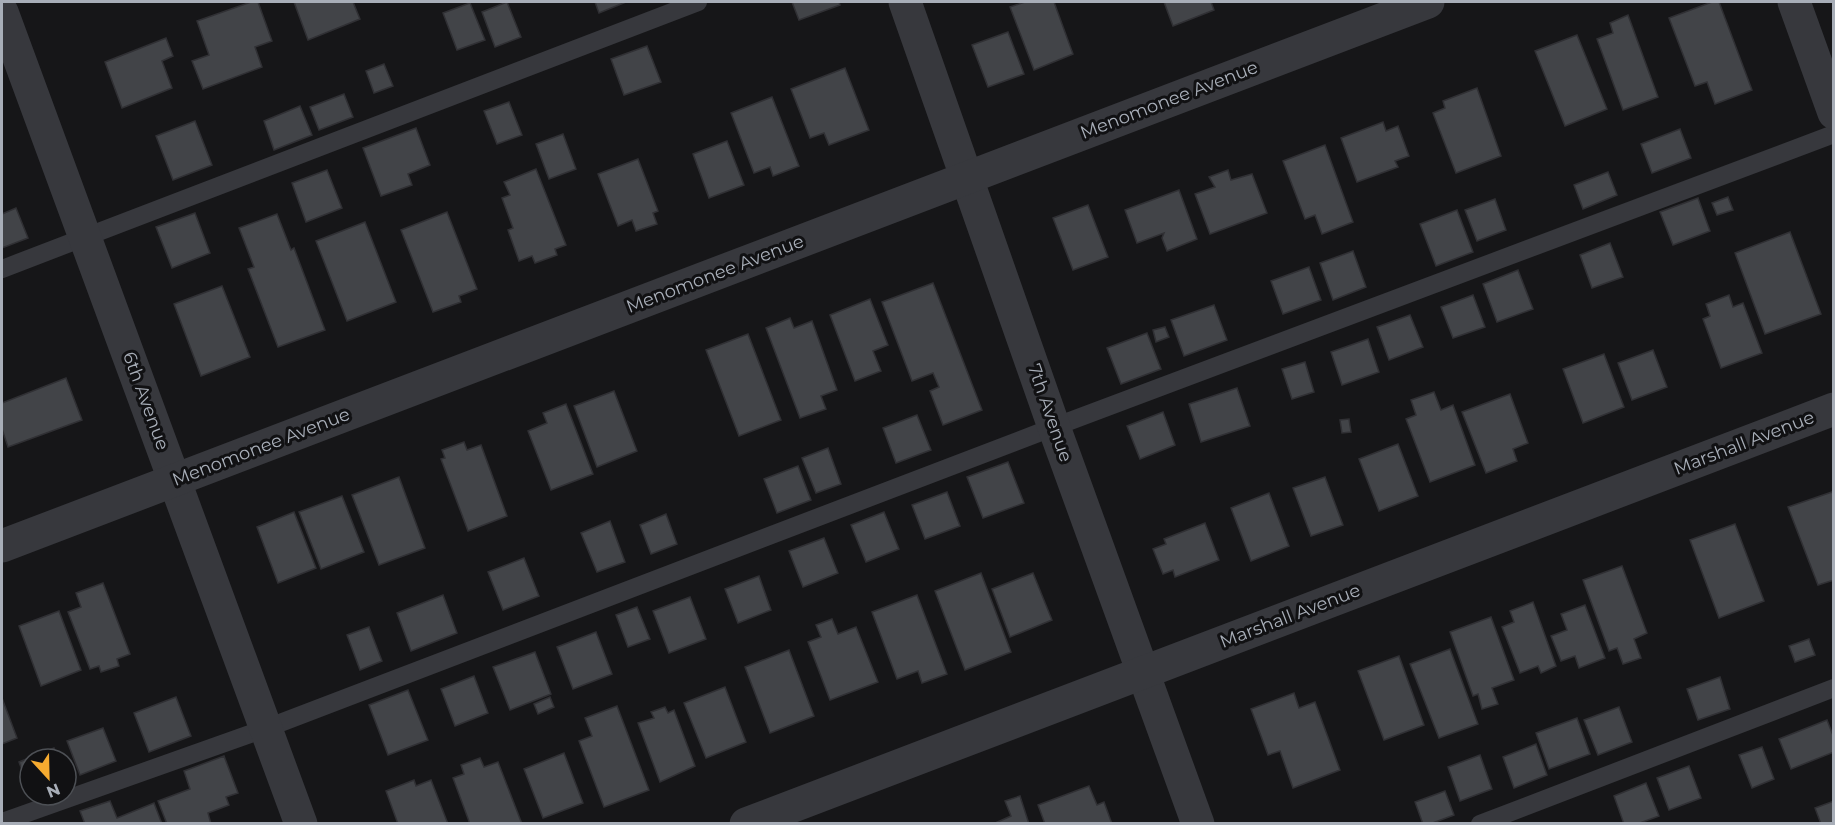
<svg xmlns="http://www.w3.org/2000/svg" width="1835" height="825" font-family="Montserrat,sans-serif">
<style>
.building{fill:#424448;stroke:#303034;stroke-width:1.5}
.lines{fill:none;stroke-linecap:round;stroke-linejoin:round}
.service{stroke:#37383d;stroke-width:18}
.minor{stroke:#37383d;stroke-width:33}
.labels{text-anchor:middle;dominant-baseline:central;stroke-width:6;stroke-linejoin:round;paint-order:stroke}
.street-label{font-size:18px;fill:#a8aeb8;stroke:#111113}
</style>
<rect width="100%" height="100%" fill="#161618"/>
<g class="building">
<polygon points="251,2 258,2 272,41 255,47 262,67 203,89 192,61 209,55 197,21"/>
<polygon points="294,2 353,2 360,19 308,40"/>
<polygon points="507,2 521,37 495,47 482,12"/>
<polygon points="595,2 626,2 599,13"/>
<polygon points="792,2 839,2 840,5 799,20"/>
<polygon points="1025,2 1054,2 1073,54 1034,70 1010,7"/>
<polygon points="1164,2 1211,2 1214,10 1173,26"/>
<polygon points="1712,2 1719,2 1752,90 1715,104 1707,82 1695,86 1669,18"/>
<polygon points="470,3 485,40 457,50 443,13"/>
<polygon points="1628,15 1658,97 1623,110 1597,39 1613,33 1610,23"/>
<polygon points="1008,32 1024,74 988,87 972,45"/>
<polygon points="1577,35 1607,109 1565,126 1535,51"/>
<polygon points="166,38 173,56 162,61 172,88 122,108 105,62"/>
<polygon points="647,46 661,82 624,95 611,59"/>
<polygon points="384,64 393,86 374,93 366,71"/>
<polygon points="845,68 869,130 829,145 824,133 810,138 791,89"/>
<polygon points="1477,88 1501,156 1456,173 1433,113 1445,108 1443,101"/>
<polygon points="344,94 353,117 319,130 310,107"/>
<polygon points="772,97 799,166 773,176 770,167 754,173 731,113"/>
<polygon points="509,102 522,135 497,144 484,111"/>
<polygon points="300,106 312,135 274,150 264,121"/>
<polygon points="195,121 212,165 173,180 156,136"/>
<polygon points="1383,122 1386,131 1398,126 1409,156 1395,161 1398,167 1357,182 1341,138"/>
<polygon points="416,128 430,165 408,174 412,185 381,196 363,148"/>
<polygon points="1680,129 1691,158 1652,173 1641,144"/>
<polygon points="563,134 576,169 549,179 536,144"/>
<polygon points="727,141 744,185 709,198 693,154"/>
<polygon points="1325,145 1353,222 1322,234 1315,215 1305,219 1283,161"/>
<polygon points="638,159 658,211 653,213 657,224 636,231 632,220 618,226 598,174"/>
<polygon points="536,169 566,245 555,249 557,255 535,263 532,256 519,261 508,230 513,228 502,198 510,195 504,182"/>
<polygon points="327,170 342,208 306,222 292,183"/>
<polygon points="1228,170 1231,180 1252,174 1267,213 1210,234 1195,194 1215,187 1209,177"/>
<polygon points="1608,172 1617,195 1583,209 1574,185"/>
<polygon points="1179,190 1197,239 1167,251 1162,238 1164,233 1137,243 1125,210"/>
<polygon points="1728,197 1733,210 1717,215 1712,203"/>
<polygon points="1698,198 1710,231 1673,245 1660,212"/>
<polygon points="1495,199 1506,230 1477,241 1465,210"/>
<polygon points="1088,205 1108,257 1073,270 1053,218"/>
<polygon points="16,208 28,238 2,248 2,214"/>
<polygon points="1457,210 1473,252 1436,266 1420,224"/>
<polygon points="447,212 477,289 459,296 461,302 433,312 401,230"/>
<polygon points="195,213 210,253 172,268 156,227"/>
<polygon points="277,214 291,250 294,248 325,330 278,347 248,269 254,267 239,228"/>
<polygon points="365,222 396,302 347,321 316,241"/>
<polygon points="1790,232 1821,314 1765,334 1735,253"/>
<polygon points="1610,243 1623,277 1592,288 1580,255"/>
<polygon points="1353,251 1366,287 1333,300 1320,263"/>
<polygon points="1309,267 1321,300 1283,314 1271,281"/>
<polygon points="1518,270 1533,309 1497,322 1483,284"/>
<polygon points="933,283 982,410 943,425 930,391 939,387 933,373 912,381 882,302"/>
<polygon points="222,286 250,357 201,376 174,304"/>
<polygon points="1473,295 1485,327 1453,338 1441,307"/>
<polygon points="1729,295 1733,307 1743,303 1762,353 1721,368 1703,319 1710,316 1706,304"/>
<polygon points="870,299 888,345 873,351 881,371 855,381 830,315"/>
<polygon points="1214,305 1227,340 1184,356 1171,320"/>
<polygon points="1410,315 1423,347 1389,360 1377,327"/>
<polygon points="790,318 794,328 812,321 837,390 821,396 826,409 800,418 766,328"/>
<polygon points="1165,327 1169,337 1156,342 1153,330"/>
<polygon points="1147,333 1161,369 1121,384 1107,348"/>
<polygon points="748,334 781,420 739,436 706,350"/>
<polygon points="1368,339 1379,372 1342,385 1331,352"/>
<polygon points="1653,350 1667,387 1632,400 1618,363"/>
<polygon points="1604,354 1624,407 1583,423 1563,369"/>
<polygon points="1305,362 1314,392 1292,399 1282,369"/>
<polygon points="66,378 82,420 8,447 2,429 2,403"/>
<polygon points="1237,388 1250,426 1201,442 1189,404"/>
<polygon points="614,391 637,451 597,467 574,406"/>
<polygon points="1434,392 1441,410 1453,405 1475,465 1430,482 1406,419 1416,415 1411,400"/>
<polygon points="1510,394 1528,443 1513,449 1517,461 1486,473 1462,412"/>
<polygon points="566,404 593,474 551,490 528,431 547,423 543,413"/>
<polygon points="1163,412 1175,445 1140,459 1127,426"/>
<polygon points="917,415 931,450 896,463 883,428"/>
<polygon points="1349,419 1351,432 1342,433 1340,420"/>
<polygon points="464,442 467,450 481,445 507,516 468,531 441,459 445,458 442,450"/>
<polygon points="1398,444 1418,496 1379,511 1359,459"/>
<polygon points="828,448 841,484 816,493 802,458"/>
<polygon points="1008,462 1024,503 983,518 967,477"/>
<polygon points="798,466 811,500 777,513 764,479"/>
<polygon points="399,477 425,548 379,565 352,495"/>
<polygon points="1325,477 1343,525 1311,536 1293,488"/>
<polygon points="947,492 960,526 925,539 912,505"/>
<polygon points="1832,492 1834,497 1834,580 1818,585 1788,507"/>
<polygon points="1269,493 1289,546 1251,561 1231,508"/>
<polygon points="342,496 364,552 321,569 299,512"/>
<polygon points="294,512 316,568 278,583 257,527"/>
<polygon points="884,512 899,549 866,562 851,525"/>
<polygon points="666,514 677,544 651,554 640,525"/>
<polygon points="610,521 625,562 597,572 581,533"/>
<polygon points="1205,523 1219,560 1175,577 1173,570 1163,574 1153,549 1166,544 1164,539"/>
<polygon points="1735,524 1764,601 1719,618 1690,540"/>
<polygon points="824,538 838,573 803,587 789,551"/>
<polygon points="524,558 539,596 503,610 488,572"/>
<polygon points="1622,566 1647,633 1634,639 1641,658 1623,664 1617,648 1609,651 1583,580"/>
<polygon points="981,573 1011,652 965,670 935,591"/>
<polygon points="1033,573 1052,620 1010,637 992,589"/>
<polygon points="759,576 771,610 738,623 725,589"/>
<polygon points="103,583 130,654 117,659 119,666 101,672 99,666 90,669 68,612 81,607 76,593"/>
<polygon points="443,595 457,633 411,651 397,613"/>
<polygon points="917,595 947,674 922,683 918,671 897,679 872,612"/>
<polygon points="690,597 706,639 669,653 653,611"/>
<polygon points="1533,602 1556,666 1541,673 1538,666 1520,673 1502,627 1514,622 1510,611"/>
<polygon points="1585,605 1605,658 1579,668 1575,656 1561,661 1551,636 1567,630 1561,614"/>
<polygon points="637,607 650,639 628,647 616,615"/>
<polygon points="59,611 81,670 41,686 19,626"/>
<polygon points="1491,617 1514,680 1492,688 1498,704 1482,709 1478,694 1473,696 1450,632"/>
<polygon points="832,619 838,634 856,627 878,682 830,700 808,642 821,637 816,625"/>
<polygon points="369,627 382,661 360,670 347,635"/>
<polygon points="596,632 612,674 573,689 557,647"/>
<polygon points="1809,639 1815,655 1795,662 1789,646"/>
<polygon points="1450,649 1478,724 1439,738 1410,664"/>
<polygon points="789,650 814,716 770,733 745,667"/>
<polygon points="535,652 551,694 510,710 493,667"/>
<polygon points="1399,656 1424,725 1384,740 1358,671"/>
<polygon points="474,676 488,713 455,726 441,689"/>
<polygon points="1720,677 1730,709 1698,720 1687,689"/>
<polygon points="725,687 746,742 706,758 684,703"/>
<polygon points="408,690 428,740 388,755 369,705"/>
<polygon points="1294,693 1299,708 1315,702 1340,770 1293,788 1280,751 1268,755 1251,709"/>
<polygon points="176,697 191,736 149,752 134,713"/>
<polygon points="550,697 554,707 538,714 534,704"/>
<polygon points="2,698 17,738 2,744"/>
<polygon points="617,706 649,790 604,807 579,741 592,736 585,718"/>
<polygon points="665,707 668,713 674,710 695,766 660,782 638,723 654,718 651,712"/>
<polygon points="1619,707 1632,742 1598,755 1584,720"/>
<polygon points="1577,718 1590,754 1549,769 1536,733"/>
<polygon points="1827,720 1834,738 1834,752 1791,769 1779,739"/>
<polygon points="103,728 116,761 80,775 67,741"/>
<polygon points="1536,744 1547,775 1514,788 1503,757"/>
<polygon points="1762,747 1774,779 1752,788 1739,755"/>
<polygon points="54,748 59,759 30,759 30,791 19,762"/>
<polygon points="564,753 583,803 543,818 524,769"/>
<polygon points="1480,755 1492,789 1460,801 1448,767"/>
<polygon points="224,756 238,793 226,797 229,805 208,813 211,824 167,824 158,801 190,789 184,771"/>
<polygon points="480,758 484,767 498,762 522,824 470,824 453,778 464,774 461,765"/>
<polygon points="1689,766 1701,798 1669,810 1657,778"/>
<polygon points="414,780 416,786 431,780 448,824 398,824 386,791"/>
<polygon points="1646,783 1659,816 1637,824 1624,824 1614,796"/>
<polygon points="1089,786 1097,805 1104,802 1112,824 1045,824 1038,805"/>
<polygon points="1445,791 1454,815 1430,824 1423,824 1415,802"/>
<polygon points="1020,796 1029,824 993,824 1011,816 1005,801"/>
<polygon points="110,801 117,818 154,803 162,824 85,824 80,811"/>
<polygon points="1834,801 1834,824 1821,824 1815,808"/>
</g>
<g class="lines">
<g class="service">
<polyline points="2,269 698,2"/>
<polyline points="2,822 267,728 1054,427 1834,134"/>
<polyline points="1480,824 1834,688"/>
</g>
<g class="minor">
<polyline points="905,2 1054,427 1198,824"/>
<polyline points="1794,2 1834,113"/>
<polyline points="2,12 301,824"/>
<polyline points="2,546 1428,2"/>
<polyline points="746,824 1834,409"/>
</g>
</g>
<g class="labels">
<g class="street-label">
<text transform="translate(1169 100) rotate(-21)">Menomonee Avenue</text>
<text transform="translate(715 274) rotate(-21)">Menomonee Avenue</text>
<text transform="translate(146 401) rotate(70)">6th Avenue</text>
<text transform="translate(1050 413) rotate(71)">7th Avenue</text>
<text transform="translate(1744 443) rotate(-21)">Marshall Avenue</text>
<text transform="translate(261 447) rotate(-21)">Menomonee Avenue</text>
<text transform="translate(1290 616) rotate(-21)">Marshall Avenue</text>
</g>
</g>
<rect width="1835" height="825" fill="none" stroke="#a8aeb8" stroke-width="6"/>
<g transform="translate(48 777) rotate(158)"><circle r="28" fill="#111113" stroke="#4d5055" stroke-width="1.5"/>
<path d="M0-4.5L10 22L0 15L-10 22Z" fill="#f6ab30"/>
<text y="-9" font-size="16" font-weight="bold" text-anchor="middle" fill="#a8aeb8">N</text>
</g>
</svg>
